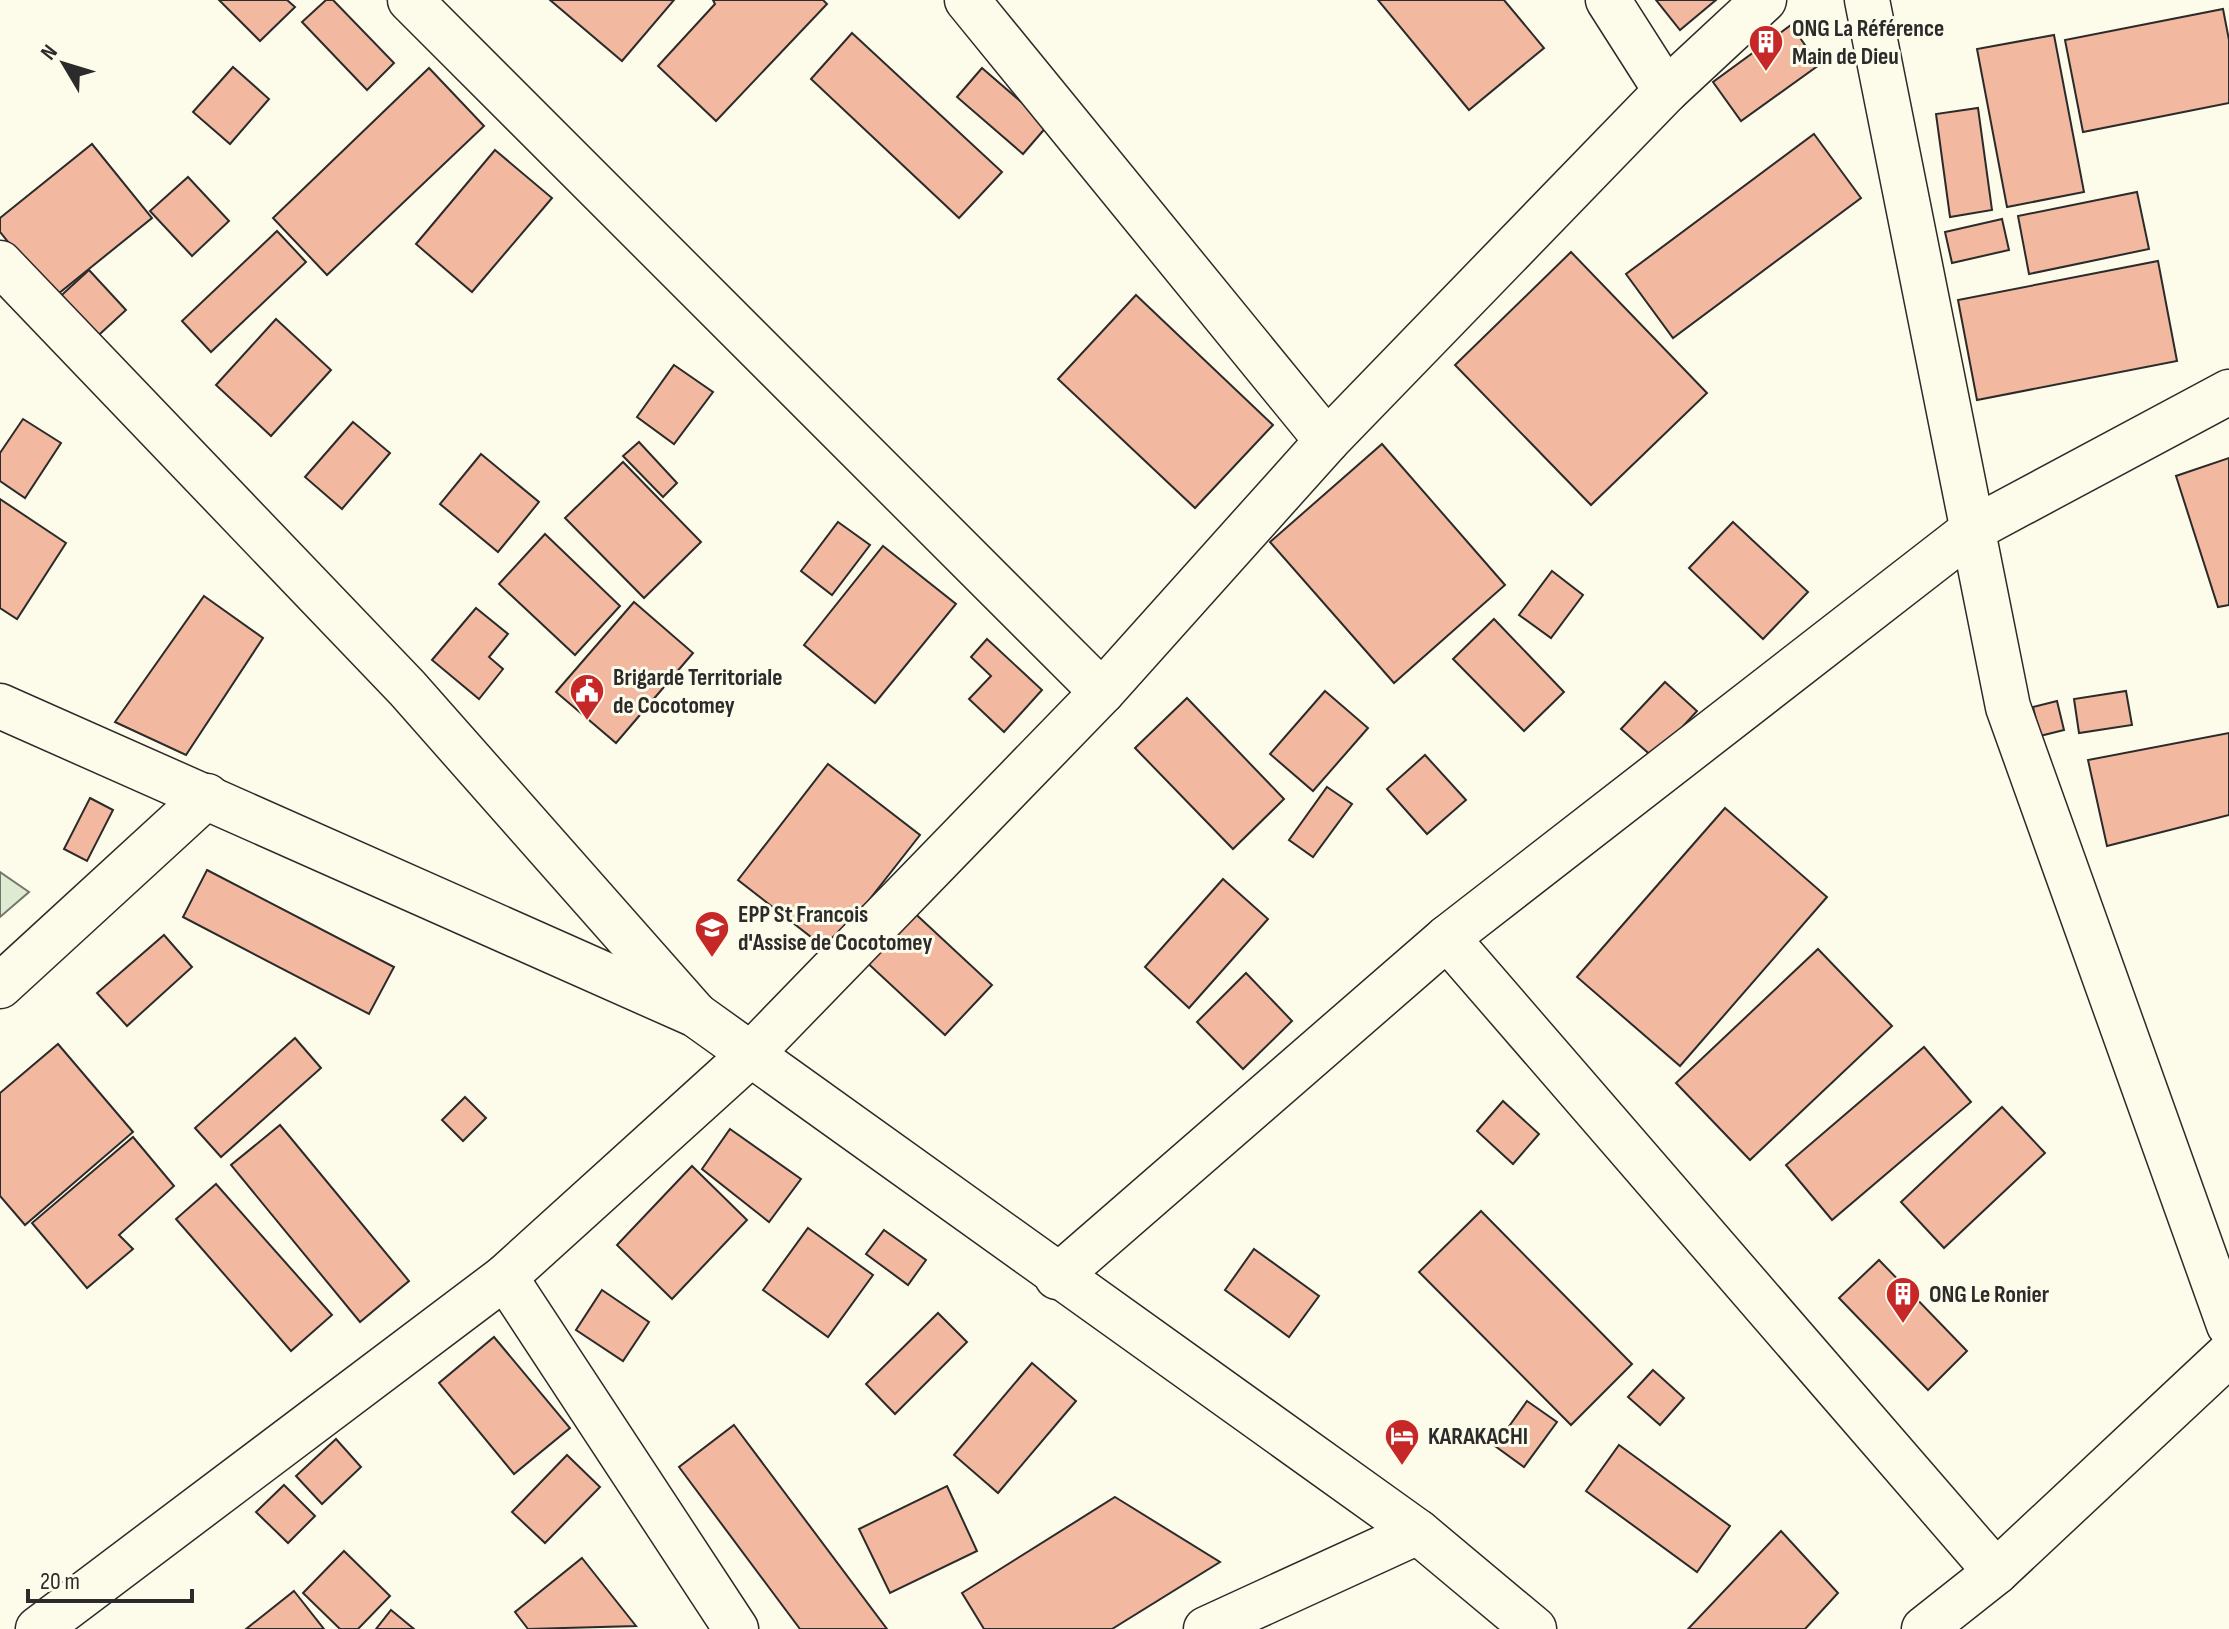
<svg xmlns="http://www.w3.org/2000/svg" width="2229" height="1629" font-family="'Sofia Sans Condensed',sans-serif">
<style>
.green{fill:#deebd1;stroke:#74746e;stroke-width:2}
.building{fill:#f2b8a0;stroke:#2b2b2b;stroke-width:2}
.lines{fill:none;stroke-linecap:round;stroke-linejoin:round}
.minor-casing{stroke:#2b2b2b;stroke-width:47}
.major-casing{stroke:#2b2b2b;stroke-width:47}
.minor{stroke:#fdfbea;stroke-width:44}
.major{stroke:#fdfbea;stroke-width:44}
.labels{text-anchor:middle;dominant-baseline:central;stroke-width:6;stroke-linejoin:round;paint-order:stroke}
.poi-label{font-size:24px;font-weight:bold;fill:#2b2b2b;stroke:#fdfbea;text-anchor:start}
</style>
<rect width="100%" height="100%" fill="#fdfbea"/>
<polygon class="green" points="0,872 29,892 0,917"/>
<g class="building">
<polygon points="219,0 287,0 295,7 260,41"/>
<polygon points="326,0 333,0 394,63 367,90 302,22"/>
<polygon points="550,0 674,0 622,61"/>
<polygon points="713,0 823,0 827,4 716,121 658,66 715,4"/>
<polygon points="1378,0 1504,0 1544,48 1469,110"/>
<polygon points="1656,0 1716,0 1680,30"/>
<polygon points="2223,9 2229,40 2229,103 2083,132 2065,40"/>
<polygon points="1791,25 1819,65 1741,121 1713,82"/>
<polygon points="852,33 1002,172 959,218 811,79"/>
<polygon points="2054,35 2084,192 2007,207 1977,49"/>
<polygon points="233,67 269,99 230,144 193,112"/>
<polygon points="429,68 484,126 327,275 273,218"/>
<polygon points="982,68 1048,125 1023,154 957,97"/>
<polygon points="1978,108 1992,210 1950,217 1936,114"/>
<polygon points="1814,134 1861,198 1673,338 1626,274"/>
<polygon points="92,144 152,218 53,298 0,232 0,218"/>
<polygon points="495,150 552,198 472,292 416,244"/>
<polygon points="188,177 229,221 192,256 150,211"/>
<polygon points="2137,192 2149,249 2029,274 2018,216"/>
<polygon points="2002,219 2009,250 1952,263 1945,232"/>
<polygon points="277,231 306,262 211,352 182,321"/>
<polygon points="1571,252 1707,393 1591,505 1455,365"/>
<polygon points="2158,261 2177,361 1977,400 1958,300"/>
<polygon points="89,270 126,310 89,344 53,303"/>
<polygon points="1136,295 1273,425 1195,508 1058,379"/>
<polygon points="276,319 331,370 271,436 216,385"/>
<polygon points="674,365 713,392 674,444 637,417"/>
<polygon points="23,419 61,443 25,498 0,481 0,453"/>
<polygon points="353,422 390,453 342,509 305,477"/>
<polygon points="639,442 677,483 663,497 623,456"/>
<polygon points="1382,444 1505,585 1394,683 1270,542"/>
<polygon points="481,454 539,502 498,552 440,504"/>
<polygon points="2229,458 2229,605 2218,607 2176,476"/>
<polygon points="623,462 701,542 644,598 565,518"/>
<polygon points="0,499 66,543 17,619 0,608"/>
<polygon points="838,522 870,545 832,595 801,571"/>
<polygon points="1733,522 1808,592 1763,639 1689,568"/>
<polygon points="545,534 620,606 575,655 499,584"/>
<polygon points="883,546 956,604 875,703 804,645"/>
<polygon points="1552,571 1583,595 1551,638 1519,615"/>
<polygon points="204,596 263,638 186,755 115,722"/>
<polygon points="634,602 693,653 616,743 556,692"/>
<polygon points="476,608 508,634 489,657 503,669 479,699 432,660"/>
<polygon points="1494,619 1564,692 1524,731 1453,659"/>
<polygon points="987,639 1042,690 1004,732 969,699 991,676 971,657"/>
<polygon points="1665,682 1697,711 1654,758 1621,729"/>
<polygon points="1325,691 1368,728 1313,791 1270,754"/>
<polygon points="2126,691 2132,725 2079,733 2074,699"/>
<polygon points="1187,698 1284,799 1233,849 1135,748"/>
<polygon points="2057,701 2064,730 2040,736 2033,707"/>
<polygon points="2229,733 2229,815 2107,846 2088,760"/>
<polygon points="1425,755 1466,800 1427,834 1387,789"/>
<polygon points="828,764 920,835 829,951 738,880"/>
<polygon points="1327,787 1352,804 1313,857 1289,840"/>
<polygon points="90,798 113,810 87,861 64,849"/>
<polygon points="1725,808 1827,897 1680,1066 1577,977"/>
<polygon points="207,870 394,967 369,1014 183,917"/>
<polygon points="1223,879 1268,919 1189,1008 1145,967"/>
<polygon points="907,906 992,985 945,1035 861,957"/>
<polygon points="164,935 192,967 127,1026 97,993"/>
<polygon points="1818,949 1892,1026 1750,1160 1676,1083"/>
<polygon points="1246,973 1292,1021 1243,1069 1197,1022"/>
<polygon points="295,1038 321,1068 221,1157 195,1128"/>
<polygon points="58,1044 133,1132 25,1225 0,1196 0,1093"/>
<polygon points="1924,1047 1971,1102 1832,1220 1786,1165"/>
<polygon points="465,1097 486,1118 463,1141 442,1120"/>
<polygon points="1503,1101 1539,1134 1513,1164 1477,1131"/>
<polygon points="2002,1107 2045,1153 1944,1248 1901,1202"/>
<polygon points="280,1125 409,1281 360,1322 231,1165"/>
<polygon points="730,1129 801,1179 769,1222 702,1169"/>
<polygon points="133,1137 174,1186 119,1235 133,1249 87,1288 32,1223"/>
<polygon points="692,1166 747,1220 672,1299 617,1245"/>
<polygon points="216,1184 332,1315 291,1351 176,1219"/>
<polygon points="1481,1211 1632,1364 1571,1425 1419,1272"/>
<polygon points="808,1228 873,1275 828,1337 763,1290"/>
<polygon points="884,1230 926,1260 908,1285 866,1254"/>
<polygon points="1254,1249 1319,1296 1289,1337 1225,1290"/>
<polygon points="1879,1260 1967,1351 1928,1390 1839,1298"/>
<polygon points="602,1290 649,1322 623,1361 576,1330"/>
<polygon points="938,1313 967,1342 895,1414 866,1384"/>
<polygon points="494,1337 570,1428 514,1474 439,1383"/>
<polygon points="1032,1363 1076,1401 998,1493 954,1455"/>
<polygon points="1653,1370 1684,1398 1660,1425 1628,1397"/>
<polygon points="1527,1401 1557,1422 1524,1467 1495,1446"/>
<polygon points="734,1425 887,1629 800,1629 679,1467"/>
<polygon points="336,1439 361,1467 322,1504 296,1476"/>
<polygon points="1619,1445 1730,1526 1697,1572 1586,1491"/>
<polygon points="567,1455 600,1487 545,1543 512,1512"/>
<polygon points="284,1485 315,1516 288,1543 256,1512"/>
<polygon points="947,1486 977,1551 890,1593 859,1529"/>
<polygon points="1115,1497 1220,1562 1112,1629 984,1629 962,1593"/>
<polygon points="1781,1531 1838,1593 1805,1629 1688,1629"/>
<polygon points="344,1551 390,1596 358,1629 340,1629 303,1593"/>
<polygon points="582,1558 636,1626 528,1629 515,1612"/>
<polygon points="294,1591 324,1629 246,1629"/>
<polygon points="391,1610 414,1629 376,1629"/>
</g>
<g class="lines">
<defs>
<g id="minor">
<polyline points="410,0 1102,692"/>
<polyline points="967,0 1327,441"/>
<polyline points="1608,0 1666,91"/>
<polyline points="1867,0 2008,707 2229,1325"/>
<polyline points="0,263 407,688 696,1015"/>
<polyline points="1447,938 1996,1572 2229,1354"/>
<polyline points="0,986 207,796"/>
<polyline points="505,1277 736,1629"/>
<polyline points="1057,1277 1447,938 1975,528 2229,392"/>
<polyline points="38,1629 505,1277 750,1055 1102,692 1327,441 1666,91 1764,0"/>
<polyline points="1206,1629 1418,1532"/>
<polyline points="1924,1629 1996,1572"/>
</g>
<polyline id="major" points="0,706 696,1015 1418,1532 1534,1629"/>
</defs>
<use href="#minor" class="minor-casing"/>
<use href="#major" class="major-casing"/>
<use href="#minor" class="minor"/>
<use href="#major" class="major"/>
</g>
<defs>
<symbol id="building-pin" viewBox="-11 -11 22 30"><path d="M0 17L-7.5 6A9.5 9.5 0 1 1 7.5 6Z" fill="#c62828" stroke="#fdfbea"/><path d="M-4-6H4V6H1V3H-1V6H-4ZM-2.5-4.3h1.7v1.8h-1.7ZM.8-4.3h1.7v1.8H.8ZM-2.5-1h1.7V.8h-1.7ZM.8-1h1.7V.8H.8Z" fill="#fff"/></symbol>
<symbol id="civic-pin" viewBox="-11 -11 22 30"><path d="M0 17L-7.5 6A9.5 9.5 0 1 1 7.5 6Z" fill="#c62828" stroke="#fdfbea"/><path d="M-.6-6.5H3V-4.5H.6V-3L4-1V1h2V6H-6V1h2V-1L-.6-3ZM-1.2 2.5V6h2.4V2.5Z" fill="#fff"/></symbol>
<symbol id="school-pin" viewBox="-11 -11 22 30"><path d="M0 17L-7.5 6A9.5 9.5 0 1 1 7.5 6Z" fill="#c62828" stroke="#fdfbea"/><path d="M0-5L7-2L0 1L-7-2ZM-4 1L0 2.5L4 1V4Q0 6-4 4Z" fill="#fff"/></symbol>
<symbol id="hotel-pin" viewBox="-11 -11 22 30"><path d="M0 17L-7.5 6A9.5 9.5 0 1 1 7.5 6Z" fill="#c62828" stroke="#fdfbea"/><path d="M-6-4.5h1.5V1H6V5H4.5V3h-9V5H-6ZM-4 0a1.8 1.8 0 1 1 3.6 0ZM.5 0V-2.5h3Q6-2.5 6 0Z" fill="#fff"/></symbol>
</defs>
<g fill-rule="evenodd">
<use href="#building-pin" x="1746" y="22" width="40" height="54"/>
<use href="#civic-pin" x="567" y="671" width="40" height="54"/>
<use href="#school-pin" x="692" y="908" width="40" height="54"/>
<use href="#building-pin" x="1883" y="1274" width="40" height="54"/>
<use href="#hotel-pin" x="1382" y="1416" width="40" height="54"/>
</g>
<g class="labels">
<g class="poi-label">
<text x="1792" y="28">ONG La Référence<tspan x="1792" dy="28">Main de Dieu</tspan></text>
<text x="613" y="677">Brigarde Territoriale<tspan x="613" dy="28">de Cocotomey</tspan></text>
<text x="738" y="914">EPP St Francois<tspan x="738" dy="28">d'Assise de Cocotomey</tspan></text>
<text x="1929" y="1294">ONG Le Ronier</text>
<text x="1428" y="1436">KARAKACHI</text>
</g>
</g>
<g transform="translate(64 64) rotate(308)" stroke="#fdfbea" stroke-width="6" paint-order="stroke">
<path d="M0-6L14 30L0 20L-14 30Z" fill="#2b2b2b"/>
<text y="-12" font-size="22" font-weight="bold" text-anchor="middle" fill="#2b2b2b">N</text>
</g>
<path d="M28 1589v12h164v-12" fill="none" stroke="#2b2b2b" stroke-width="4"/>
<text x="40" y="1589" font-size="24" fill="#2b2b2b" stroke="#fdfbea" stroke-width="6" paint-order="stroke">20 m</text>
</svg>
